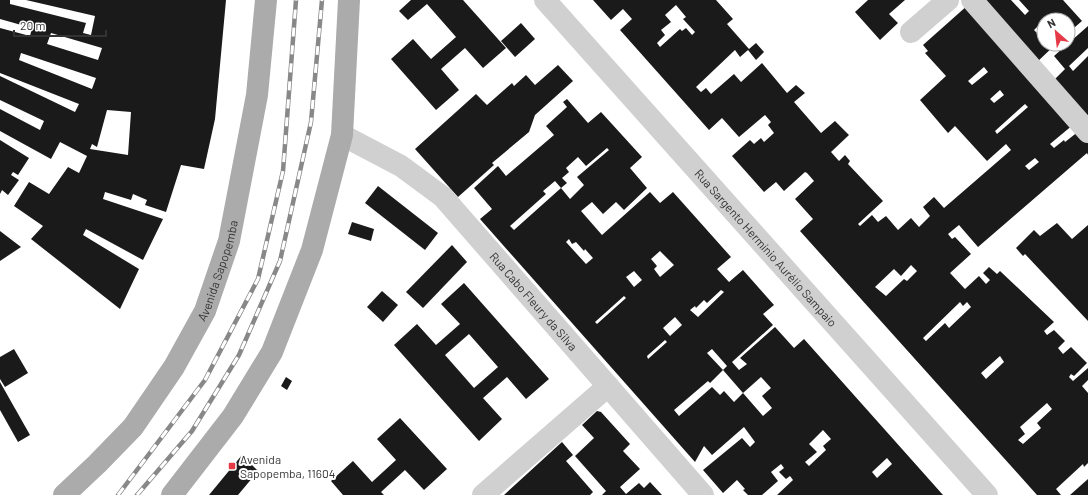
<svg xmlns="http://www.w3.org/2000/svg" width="1088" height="495" font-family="Barlow,sans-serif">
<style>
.building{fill:#1a1a1a;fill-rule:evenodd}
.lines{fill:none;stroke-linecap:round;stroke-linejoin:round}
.minor{stroke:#d0d0d0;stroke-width:22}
.major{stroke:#ababab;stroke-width:22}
.rail-casing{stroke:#888;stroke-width:4.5}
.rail{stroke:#fff;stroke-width:3;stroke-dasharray:9;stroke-linecap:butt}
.poi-dot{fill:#e63946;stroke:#fff;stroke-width:1.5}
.labels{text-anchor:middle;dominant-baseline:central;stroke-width:4;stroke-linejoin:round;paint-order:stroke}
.street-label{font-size:12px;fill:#333;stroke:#fff}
.poi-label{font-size:12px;fill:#333;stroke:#fff;text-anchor:start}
</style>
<rect width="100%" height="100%" fill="#fff"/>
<g class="building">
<path d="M0 0H10V4L86 23 83 33 91 35 95 16 26 0H226L215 119 204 169 181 165 166 212 145 205 147 200 133 194 131 200 105 192 103 199 163 219 143 260 86 229 83 235 139 269 120 309 31 239 43 226 14 206 29 182 49 194 68 167 79 173 87 156 60 142 51 159 0 131V109L40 130 44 121 0 100V76L75 112 79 104 0 73V28L30 36 32 28 0 19ZM51 33 102 48 98 60 47 44ZM21 53 96 78 92 89 19 60ZM107 110 131 112 128 155 90 149 92 144 97 147Z"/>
<polygon points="411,0 463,0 506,48 483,68 465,48 441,69 459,90 436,110 391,59 413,39 431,59 456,37 427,4 408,20 399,11"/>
<path d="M593 0H716L733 19 727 24 749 49 756 43 764 52 756 60 748 50 740 57 735 50 696 87 701 92 706 88 711 94 734 74 741 82 762 63 787 93 796 85 805 93 794 102 821 133 835 121 849 135 831 152 839 161 845 155 850 161 848 164 883 201 858 224 860 226 872 215 878 222 886 216 898 230 911 218 919 227 930 216 923 207 934 197 944 208 1011 150 1006 144 987 161 955 126 948 133 920 100 946 76 925 53 928 51 923 45 968 5 1074 124 1050 144 1054 148 1064 140 1065 142 1079 131 1088 140V155L1087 153 978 247 959 225 948 234 952 239 955 237 971 254 950 273 965 289 979 276 986 284 990 280 983 273 989 267 997 274 1000 271 1054 322 1044 331 1047 335 1054 330 1065 341 1058 348 1063 354 1071 347 1087 363 1074 376 1071 374 1069 377 1073 381 1088 368V380L1082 386 1088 393V463L1084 467 1083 464 1056 489 1061 495H1037L800 231 813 219 795 199 814 181 807 173 805 172 784 191 776 182 764 192 732 156 750 140 754 144 761 138 764 142 774 133 768 125 771 122 765 115 739 137 722 118 709 130 620 30 632 19 623 9 611 20ZM676 5 686 17 683 19 695 32 692 35 686 28 682 31 680 29 660 47 657 43 665 35 661 30 671 22 665 15ZM984 67 988 72 972 85 968 81ZM1000 90 1004 95 994 103 990 99ZM1025 104 1028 107 997 134 995 131ZM1035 158 1039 162 1029 170 1025 166ZM911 265 917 271 907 281 904 279 886 296 875 287 894 269 901 276ZM960 302 963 306 967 302 971 307 949 328 945 323 926 341 923 338ZM1000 356 1004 362 986 379 981 373ZM1047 403 1052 409 1037 423 1041 428 1023 444 1018 440 1025 434 1020 427Z"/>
<polygon points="868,0 905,0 889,14 898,23 880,40 855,12"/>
<polygon points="982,0 1011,0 1025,15 1029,11 1019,0 1063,0 1082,21 1068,33 1068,20 1051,20 1048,17 1044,20 1034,30 1037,33 1044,27 1044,44 1056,44 1036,63"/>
<polygon points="521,23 535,39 515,57 501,41"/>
<polygon points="1088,26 1088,48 1069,66 1073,71 1088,56 1088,120 1053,81 1065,69 1054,56"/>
<polygon points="558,65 573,81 535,115 529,132 492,163 494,165 458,197 415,149 476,94 487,105 512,83 514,86 526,75 535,85"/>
<path d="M567 99 588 123 601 112 642 157 630 168 647 188 624 210 616 202 603 214 592 202 581 211 602 235 650 192 660 203 673 192 731 257 717 269 729 282 743 270 774 305 763 314 773 325 732 362 739 370 747 364 740 358 775 327 794 348 804 339 943 495H777L793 480 790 476 786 479 779 472 784 468 781 464 771 472 778 481 762 495H748L743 490 745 489 737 480 723 493 703 470 742 438 750 447 755 442 744 427 712 455 704 446 695 462 480 219 492 209 474 188 498 166 506 176 554 135 546 126 567 107 563 102ZM607 148 609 150 577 177 584 185 570 199 561 188 514 230 510 226 546 194 543 191 555 181 561 188 567 183 562 178 569 172 566 168 578 157 586 166ZM569 239 572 244 576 242 584 251 585 249 593 258 586 264 566 242ZM660 251 674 265 660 277 654 269 657 266 651 259ZM634 271 642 280 634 287 626 277ZM721 290 724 292 698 317 690 310 695 306 696 308 704 300 707 303ZM624 296 626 298 597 324 595 322ZM675 317 682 325 670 336 663 328ZM665 340 667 342 648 359 647 356ZM712 349 727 366 723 370 743 393 761 377 771 388 762 396 772 408 763 416 743 393 734 402 724 391 720 395 712 387 679 416 674 410 708 381 710 383 723 370 707 353ZM823 430 831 439 823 446 826 450 809 466 805 462 817 452 809 444ZM887 458 892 464 877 478 872 472Z"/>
<polygon points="0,140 29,158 18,175 13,172 11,175 19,180 8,195 2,190 0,194"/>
<polygon points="378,186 438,233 425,250 365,203"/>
<polygon points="352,222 374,229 371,241 348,234"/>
<polygon points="1057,223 1072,239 1088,225 1088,321 1025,254 1023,256 1016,248 1034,230 1040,236"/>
<polygon points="0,231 21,247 0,261"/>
<polygon points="452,245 467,262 423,308 406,292"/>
<path d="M464 283 549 379 526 399 507 377 483 398 502 419 479 441 394 345 417 324 436 345 460 324 441 304ZM469 334 498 367 474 388 445 355Z"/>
<polygon points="382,291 398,305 383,322 367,307"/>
<polygon points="14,349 28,373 5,387 0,379 0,357"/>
<polygon points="286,377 292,381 287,390 281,386"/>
<polygon points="0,382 30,435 18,442 0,410"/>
<polygon points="597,411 601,412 630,444 623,451 640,469 620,487 626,494 639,483 644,488 650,482 662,495 602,495 606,491 575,456 594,438 582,425"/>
<polygon points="400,418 447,469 424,490 405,470 381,492 384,495 343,495 331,481 353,461 372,482 396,460 377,439"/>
<polygon points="562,442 573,455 566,461 593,492 590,495 504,495"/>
<polygon points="242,455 258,471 238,495 209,495"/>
<polygon points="1088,479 1088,495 1070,495"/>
</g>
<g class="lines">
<g class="minor">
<path id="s1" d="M545 0 987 495"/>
<polyline points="972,0 1088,132"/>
<polyline points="911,32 948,0"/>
<path id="s2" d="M342 135 401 166 443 197 703 495"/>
<polyline points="483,495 608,386"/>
</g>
<g class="major">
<path id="s3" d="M64 495 97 464 133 427 174 367 205 311 229 241 257 95 266 0"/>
<polyline points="172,495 233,416 272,352 312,250 342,135 349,0"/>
</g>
<defs>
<g id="rail">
<polyline points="118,495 205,380 258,279 283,171 296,0"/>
<polyline points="137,495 192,431 239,355 280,261 311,122 322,0"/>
</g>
</defs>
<use href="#rail" class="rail-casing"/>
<use href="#rail" class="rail"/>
</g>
<rect class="poi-dot" x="228" y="462" width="8" height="8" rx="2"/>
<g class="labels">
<g class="street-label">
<text stroke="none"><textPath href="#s1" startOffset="332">Rua Sargento Hermínio Aurélio Sampaio</textPath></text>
<text stroke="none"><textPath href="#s3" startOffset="276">Avenida Sapopemba</textPath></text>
<text stroke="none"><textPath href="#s2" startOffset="257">Rua Cabo Fleury da Silva</textPath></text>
</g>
<g class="poi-label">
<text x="240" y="459">Avenida<tspan x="240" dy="14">Sapopemba, 11604</tspan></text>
</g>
</g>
<g transform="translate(1056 32) rotate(332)"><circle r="19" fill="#ffffff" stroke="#adadad"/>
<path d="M0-3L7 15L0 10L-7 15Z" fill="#e63946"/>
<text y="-6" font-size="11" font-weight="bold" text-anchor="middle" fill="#333333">N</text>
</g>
<path d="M14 30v6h92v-6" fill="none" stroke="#333333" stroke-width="2"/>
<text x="20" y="30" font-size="12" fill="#333333" stroke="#ffffff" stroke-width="3" paint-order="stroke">20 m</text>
</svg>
